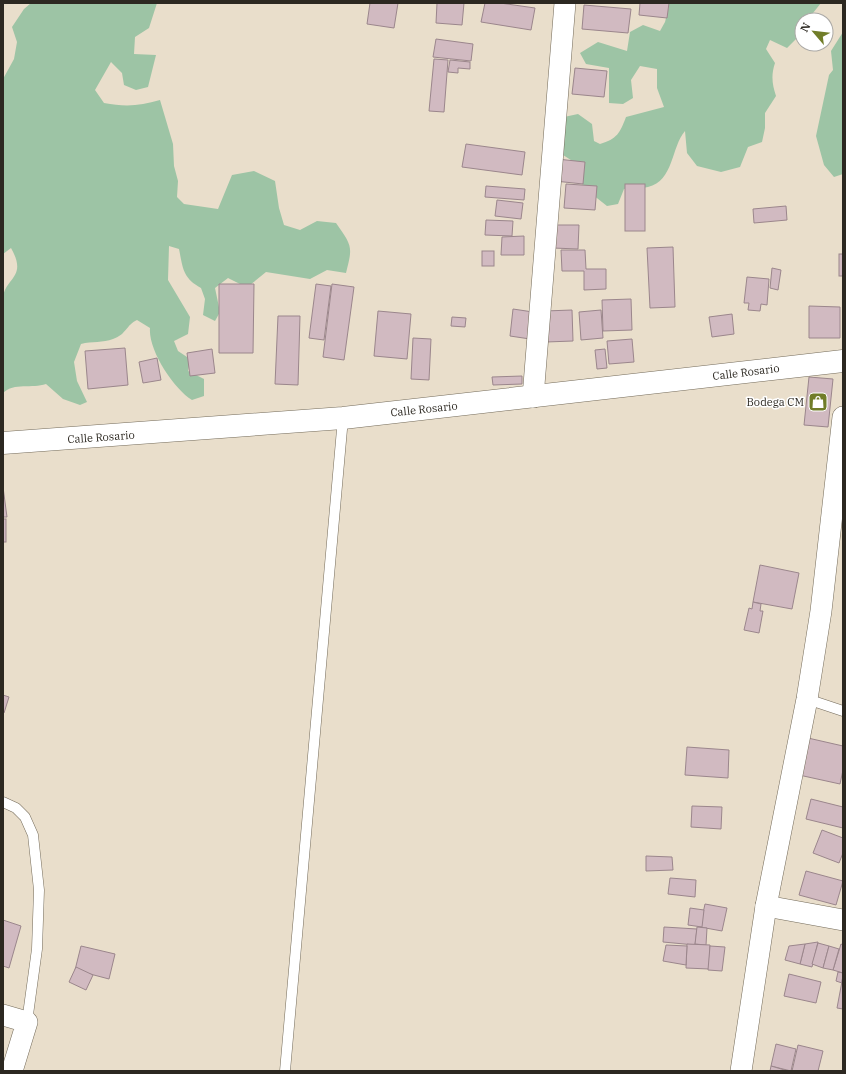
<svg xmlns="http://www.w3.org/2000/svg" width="846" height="1074" font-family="'IBM Plex Serif',serif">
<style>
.green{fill:#9dc4a5}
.building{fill:#d1bac1;stroke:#9b868c}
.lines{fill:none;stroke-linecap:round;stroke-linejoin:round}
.service-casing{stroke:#746b5a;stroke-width:11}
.minor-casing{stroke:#746b5a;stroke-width:22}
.primary-casing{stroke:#746b5a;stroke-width:23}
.service{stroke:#fff;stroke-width:10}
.minor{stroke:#fff;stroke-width:21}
.primary{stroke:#fff;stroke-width:22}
.labels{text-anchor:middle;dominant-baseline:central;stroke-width:3;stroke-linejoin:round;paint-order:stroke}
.street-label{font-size:11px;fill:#2c2821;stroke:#fff}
.poi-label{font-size:11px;fill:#2c2821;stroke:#fff;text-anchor:end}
</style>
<rect width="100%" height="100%" fill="#e9decb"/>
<g class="green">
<path d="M31 3H157L149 28 135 37 134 54 156 55 148 87 136 90 124 85 122 73 111 62 95 90 104 103C125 107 140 106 160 100L173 144 174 166 178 181 177 197 184 204 218 209 232 175 254 171 275 181 279 208 284 225 300 230 317 221 336 223C352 246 353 246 346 273L327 270 310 279 266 272 250 285H242L228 278 215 288 220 312 215 321 203 315 205 299 201 288C183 278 183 269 179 249L169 246 168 280 190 317 188 334 174 341 178 351 190 359 188 371 204 379V396L192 400C174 389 148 350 150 328L137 320C126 325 127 334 113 339 103 343 92 341 81 344L74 362 77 381 87 402 80 405 63 399 46 384C32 389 14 382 3 393 3 362 0 329 3 298 5 277 28 278 11 248L3 254V79L14 59 17 42 12 27 24 9Z"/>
<path d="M667 3H821L809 18 802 20 799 36 787 48 770 40 766 49 775 63C771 75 772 84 776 96L765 113V128L762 142 748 147 740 167 721 172 697 166 687 153 685 131C671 147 674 181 648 187 640 189 632 187 624 189L618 204 607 206 588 191 579 180 577 164 560 153 564 117 578 114 592 124 594 141 600 144C617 139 620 133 626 117L664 107 657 88V69L640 66 631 80 633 98 623 104 609 103V68L586 64 580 53 598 42 627 51 630 32 643 25 660 31 665 22 669 6Z"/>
<polygon points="843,32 843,174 834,177 824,165 816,136 829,75 833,70 831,51"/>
</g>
<g class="building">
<polygon points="370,3 398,3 394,28 367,24"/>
<polygon points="437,3 464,3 462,25 436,23"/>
<polygon points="485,3 500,3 535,8 531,30 481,22"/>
<polygon points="640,3 669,3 667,18 639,15"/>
<polygon points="584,5 631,9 628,33 582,29"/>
<polygon points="436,39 473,44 471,61 433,57"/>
<polygon points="434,59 448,60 444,112 429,111"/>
<polygon points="450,60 470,62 470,69 458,68 458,73 448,72"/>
<polygon points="575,68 607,71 604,97 572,94"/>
<polygon points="466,144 525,152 522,175 462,167"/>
<polygon points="557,159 585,162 583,184 555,181"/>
<polygon points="566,184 597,186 595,210 564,208"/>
<rect x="625" y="184" width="20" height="47"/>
<polygon points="486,186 525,189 524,200 485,197"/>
<polygon points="497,200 523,203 521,219 495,216"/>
<polygon points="786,206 787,220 754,223 753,209"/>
<polygon points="486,220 513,221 512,236 485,235"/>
<polygon points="553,225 579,225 578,249 553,248"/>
<polygon points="524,236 524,255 501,255 502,237"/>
<polygon points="673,247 675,307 650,308 647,248"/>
<polygon points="561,250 585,250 586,269 606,269 606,289 584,290 584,271 562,271"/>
<rect x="482" y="251" width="12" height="15"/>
<rect x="839" y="254" width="4" height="22"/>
<polygon points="772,268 781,270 778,290 770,288"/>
<polygon points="747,277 769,279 767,305 761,304 760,311 748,310 749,303 744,303"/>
<polygon points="219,284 254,284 253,353 219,353"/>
<polygon points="316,284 331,286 324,340 309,338"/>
<polygon points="332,284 354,287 344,360 323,357"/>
<polygon points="631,299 632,330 603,331 602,300"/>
<polygon points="809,306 840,307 840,338 809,338"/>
<polygon points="513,309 533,312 530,339 510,336"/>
<polygon points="572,310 573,341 546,342 545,311"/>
<polygon points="601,310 603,338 581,340 579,312"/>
<polygon points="378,311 411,314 407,359 374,356"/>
<polygon points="732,314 734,334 712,337 709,317"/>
<polygon points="278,316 300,316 298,385 275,384"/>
<polygon points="452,317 466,318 465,327 451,326"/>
<polygon points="413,338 431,339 429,380 411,379"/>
<polygon points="632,339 634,362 609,364 607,341"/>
<polygon points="125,348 128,385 88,389 85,351"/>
<polygon points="212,349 215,373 190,376 187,353"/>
<polygon points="605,349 607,368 597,369 595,350"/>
<polygon points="157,358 161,380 143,383 139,362"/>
<polygon points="522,376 522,384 493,385 492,377"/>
<polygon points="809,377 833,379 828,427 804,425"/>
<polygon points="3,487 7,517 3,517"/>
<rect x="3" y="519" width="3" height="23"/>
<polygon points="760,565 799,573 792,609 753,602"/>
<polygon points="753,602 761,604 760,611 763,611 759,633 744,630 749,608 752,609"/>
<polygon points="3,695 9,697 4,713 3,713"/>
<polygon points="808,738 843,746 843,770 840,784 799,775"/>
<polygon points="687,747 729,750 728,778 685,775"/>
<polygon points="811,799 843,807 843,828 806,819"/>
<polygon points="692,806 722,807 721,829 691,827"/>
<polygon points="822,830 843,838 843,853 839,863 813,853"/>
<polygon points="646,856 672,857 673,870 646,871"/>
<polygon points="806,871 843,881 836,905 799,895"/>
<polygon points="670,878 696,880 695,897 668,894"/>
<polygon points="705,904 727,908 722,931 700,927"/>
<polygon points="690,908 704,910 702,927 688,925"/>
<polygon points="3,920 21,926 9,968 3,966"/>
<polygon points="664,927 697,929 695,945 663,942"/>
<polygon points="697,927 707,928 706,945 695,944"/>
<polygon points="818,942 812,967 800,964 805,944"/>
<polygon points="818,943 829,946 823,968 812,964"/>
<polygon points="687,944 710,945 709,969 686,968"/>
<polygon points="805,944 800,964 785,960 789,946"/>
<polygon points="841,944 843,945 843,973 833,970"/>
<polygon points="666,945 687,946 686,965 663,961"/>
<polygon points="81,946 115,954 109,979 75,970"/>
<polygon points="710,946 725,947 722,971 708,970"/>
<polygon points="829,946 839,949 833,970 823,968"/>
<polygon points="76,967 93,975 86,990 69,982"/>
<polygon points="838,972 843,973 842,983 836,981"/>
<polygon points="789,974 821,982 816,1003 784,996"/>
<polygon points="843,976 843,1009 837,1008"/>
<polygon points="776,1044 796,1049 791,1071 771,1066"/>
<polygon points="798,1045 823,1051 818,1071 792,1071"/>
<polygon points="771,1066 788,1071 770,1071"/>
</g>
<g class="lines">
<defs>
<g id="service">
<polyline points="807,699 843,711"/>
<polyline points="3,802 16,808 25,817 33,835 39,890 37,949 27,1022"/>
<polyline points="285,1071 343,418"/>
</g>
<g id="minor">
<polyline points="533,397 565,3"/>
<polyline points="766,906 843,920"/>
<polyline points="3,1015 27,1022 12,1071"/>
<polyline points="741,1071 766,906 807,699 821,611 843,417"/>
</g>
<polyline id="primary" points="3,443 343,418 843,361"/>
</defs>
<use href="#service" class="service-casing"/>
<use href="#minor" class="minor-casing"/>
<use href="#primary" class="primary-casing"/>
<use href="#service" class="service"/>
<use href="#minor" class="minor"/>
<use href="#primary" class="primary"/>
</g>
<defs>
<symbol id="shop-square" viewBox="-11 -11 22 22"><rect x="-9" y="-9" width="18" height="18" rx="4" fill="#717d29" stroke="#fff"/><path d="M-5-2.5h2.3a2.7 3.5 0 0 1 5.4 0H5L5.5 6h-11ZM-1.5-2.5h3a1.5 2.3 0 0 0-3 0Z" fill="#fff"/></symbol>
</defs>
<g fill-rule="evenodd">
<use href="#shop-square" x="807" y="391" width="22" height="22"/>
</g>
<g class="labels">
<g class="street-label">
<text transform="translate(746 372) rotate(-7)">Calle Rosario</text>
<text transform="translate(424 409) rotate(-6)">Calle Rosario</text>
<text transform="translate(101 437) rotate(-4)">Calle Rosario</text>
</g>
<g class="poi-label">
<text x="804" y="402">Bodega CM</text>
</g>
</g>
<rect width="846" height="1074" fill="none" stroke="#2c2821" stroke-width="8"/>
<g transform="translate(814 32) rotate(298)"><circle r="19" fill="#ffffff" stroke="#aba9a6"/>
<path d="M0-3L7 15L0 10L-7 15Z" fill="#717d29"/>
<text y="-6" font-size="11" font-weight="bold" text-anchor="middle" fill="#2c2821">N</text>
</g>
</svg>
